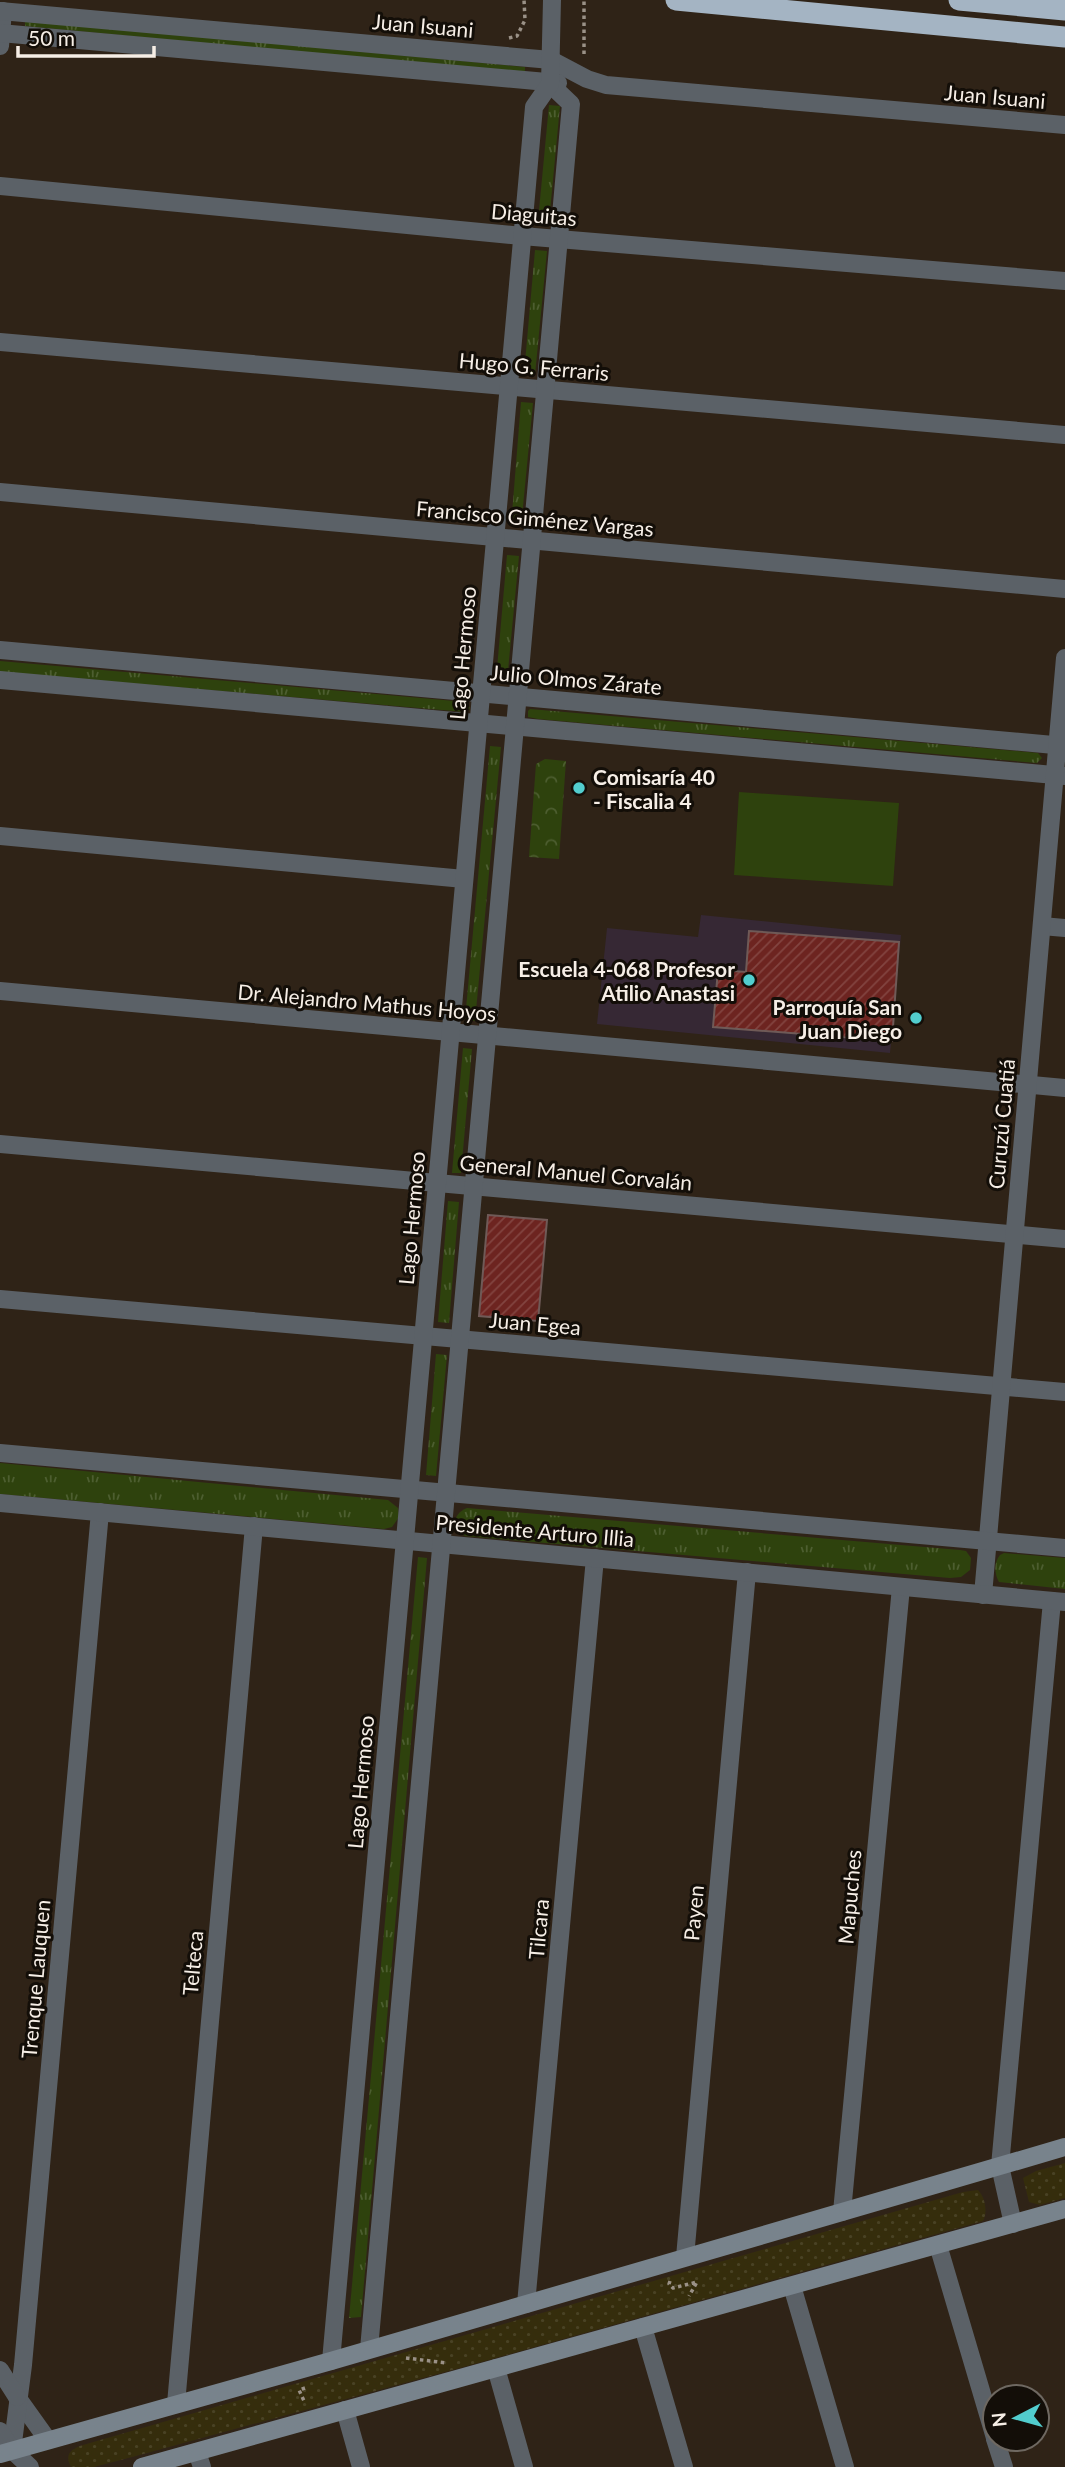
<svg xmlns="http://www.w3.org/2000/svg" width="1065" height="2467" font-family="Lato,sans-serif">
<style>
.education{fill:#362834}
.grass{fill:url(#grass-tufts)}
.sand{fill:url(#sand-dots)}
.park{fill:url(#park-crowns)}
.garden{fill:#2e420d}
.building{fill:url(#building-hatch);stroke:#6f5a57;stroke-width:2}
.lines{fill:none;stroke-linecap:round;stroke-linejoin:round}
.path{stroke:#9a9187;stroke-width:3.5;stroke-dasharray:3.5 3.5;stroke-linecap:butt}
.minor{stroke:#5b6167;stroke-width:18}
.tertiary{stroke:#5b6167;stroke-width:18}
.secondary{stroke:#78838c;stroke-width:18}
.motorway{stroke:#a4b4c3;stroke-width:21}
.poi-dot{fill:#52cdce;stroke:#130e08;stroke-width:2.5}
.labels{text-anchor:middle;dominant-baseline:central;stroke-width:6;stroke-linejoin:round;paint-order:stroke}
.street-label{font-size:21px;fill:#f6eee6;stroke:#130e08}
.poi-label{font-size:21px;font-weight:bold;fill:#f6eee6;stroke:#130e08;text-anchor:end}
</style>
<defs>
<pattern id="grass-tufts" width="24" height="20" patternUnits="userSpaceOnUse" patternTransform="scale(1.75)"><rect width="24" height="20" fill="#2e420d"/><path d="M3 7l-1-3M5 7V3M7 7l1-3M15 17l-1-3M17 17v-4M19 17l1-3" fill="none" stroke="#4d5e30"/></pattern>
<pattern id="sand-dots" width="8" height="8" patternUnits="userSpaceOnUse" patternTransform="scale(1.75)"><rect width="8" height="8" fill="#352d0c"/><path d="M2 2h.1M6 6h.1" fill="none" stroke="#494224" stroke-width="1.8" stroke-linecap="round"/></pattern>
<pattern id="park-crowns" width="20" height="18" patternUnits="userSpaceOnUse" patternTransform="scale(1.75)"><rect width="20" height="18" fill="#2e420d"/><path d="M2 6a3 3 0 1 1 6 0M12 15a3 3 0 1 1 6 0" fill="none" stroke="#4d5e30"/></pattern>
<pattern id="building-hatch" width="6" height="6" patternUnits="userSpaceOnUse" patternTransform="scale(1.75)"><rect width="6" height="6" fill="#6d2420"/><path d="M-1 1l2-2M0 6l6-6M5 7l2-2" fill="none" stroke="#824440"/></pattern>
</defs>
<rect width="100%" height="100%" fill="#2f2317"/>
<polygon class="education" points="701,915 901,935 890,1053 597,1024 607,928 698,937"/>
<g class="grass">
<polygon points="25,20 525,67 525,73 25,26"/>
<polygon points="549,105 560,106 549,222 538,221"/>
<polygon points="535,250 547,251 535,375 524,374"/>
<polygon points="521,402 533,403 521,527 511,526"/>
<polygon points="507,555 519,556 507,681 496,680"/>
<polygon points="0,661 466,702 470,708 465,712 0,672"/>
<polygon points="530,709 1038,753 1042,758 1037,763 538,719 528,717 528,711"/>
<polygon points="490,746 501,747 475,1021 465,1020"/>
<polygon points="463,1048 472,1049 461,1173 452,1173"/>
<polygon points="448,1201 459,1202 449,1323 438,1322"/>
<polygon points="436,1354 447,1355 436,1476 426,1475"/>
<polygon points="0,1463 388,1500 398,1508 399,1517 392,1527 384,1529 0,1494"/>
<path d="M467 1508 960 1550 966 1551 971 1558 970 1570 961 1577 950 1578 465 1536C452 1527 452 1514 467 1508Z"/>
<path d="M1004 1553 1065 1558V1589L999 1582C994 1573 994 1562 1000 1555Z"/>
<polygon points="418,1557 427,1558 361,2317 349,2318"/>
</g>
<g class="sand">
<polygon points="1065,2163 1065,2198 1040,2205 1029,2202 1023,2178 1036,2171"/>
<path d="M978 2190C985 2197 988 2212 983 2221L467 2366 136 2456 94 2467H71C64 2454 71 2449 83 2445L963 2192Z"/>
</g>
<polygon class="park" points="545,759 566,761 559,859 529,857 536,764"/>
<polygon class="garden" points="739,792 899,803 893,886 734,875"/>
<g class="building">
<polygon points="749,931 899,942 892,1041 713,1027 718,970 746,972"/>
<polygon points="488,1215 547,1220 538,1321 479,1316"/>
</g>
<g class="lines">
<g class="path">
<polyline points="509,38 517,36 525,20 524,0"/>
<polyline points="584,54 584,0"/>
<polyline points="670,2281 669,2284 673,2288 697,2282 689,2296"/>
<polyline points="406,2358 447,2363"/>
<polyline points="305,2388 299,2390 305,2403"/>
</g>
<g class="minor">
<polyline points="0,46 3,11"/>
<polyline points="0,186 522,236 1065,281"/>
<polyline points="0,342 1065,435"/>
<polyline points="0,492 1065,589"/>
<polyline points="0,650 1065,746"/>
<polyline points="0,680 1065,776"/>
<polyline points="0,836 464,879"/>
<polyline points="1042,926 1065,928"/>
<polyline points="0,991 1065,1088"/>
<polyline points="0,1144 1065,1239"/>
<polyline points="0,1299 1065,1392"/>
<polyline points="983,1595 1065,658"/>
<polyline points="842,2212 901,1587"/>
<polyline points="1013,2224 1000,2166 1052,1601"/>
<polyline points="938,2245 995,2438"/>
<polyline points="685,2257 747,1572"/>
<polyline points="792,2286 845,2467"/>
<polyline points="526,2304 595,1558"/>
<polyline points="643,2327 684,2467"/>
<polyline points="496,2368 524,2467"/>
<polyline points="17,2397 47,2439"/>
<polyline points="176,2404 254,1526"/>
<polyline points="345,2410 361,2467"/>
<polyline points="995,2439 1004,2467"/>
<polyline points="197,2452 202,2467"/>
<polyline points="30,2467 12,2450 23,2365 100,1512"/>
</g>
<g class="tertiary">
<polyline points="0,11 551,60 587,79 606,85 1065,125"/>
<polyline points="0,33 558,83"/>
<polyline points="0,1453 1065,1548"/>
<polyline points="0,1503 1065,1602"/>
<polyline points="369,2349 571,104 550,84"/>
<polyline points="331,2361 534,107 550,84 552,0"/>
<polyline points="0,2370 17,2397"/>
<polyline points="0,2431 12,2450"/>
</g>
<g class="secondary">
<polyline points="0,2454 331,2361 1065,2147"/>
<polyline points="142,2467 1065,2209"/>
</g>
<g class="motorway">
<polyline points="676,0 1065,37"/>
<polyline points="959,0 1065,10"/>
</g>
</g>
<g class="poi-dot">
<circle cx="579" cy="788" r="7"/>
<circle cx="749" cy="980" r="7"/>
<circle cx="916" cy="1018" r="7"/>
</g>
<g class="labels">
<g class="street-label">
<text transform="translate(423 25) rotate(5)">Juan Isuani</text>
<text transform="translate(995 96) rotate(5)">Juan Isuani</text>
<text transform="translate(534 214) rotate(5)">Diaguitas</text>
<text transform="translate(534 366) rotate(5)">Hugo G. Ferraris</text>
<text transform="translate(535 518) rotate(5)">Francisco Giménez Vargas</text>
<text transform="translate(462 653) rotate(-85)">Lago Hermoso</text>
<text transform="translate(576 679) rotate(5)">Julio Olmos Zárate</text>
<text transform="translate(367 1002) rotate(5)">Dr. Alejandro Mathus Hoyos</text>
<text transform="translate(1001 1124) rotate(-85)">Curuzú Cuatiá</text>
<text transform="translate(576 1172) rotate(5)">General Manuel Corvalán</text>
<text transform="translate(411 1218) rotate(-85)">Lago Hermoso</text>
<text transform="translate(535 1323) rotate(5)">Juan Egea</text>
<text transform="translate(535 1530) rotate(5)">Presidente Arturo Illia</text>
<text transform="translate(360 1782) rotate(-85)">Lago Hermoso</text>
<text transform="translate(849 1897) rotate(-85)">Mapuches</text>
<text transform="translate(693 1913) rotate(-85)">Payen</text>
<text transform="translate(538 1929) rotate(-85)">Tilcara</text>
<text transform="translate(192 1963) rotate(-85)">Telteca</text>
<text transform="translate(35 1979) rotate(-85)">Trenque Lauquen</text>
</g>
<g class="poi-label">
<text x="593" y="776" text-anchor="start">Comisaría 40<tspan x="593" dy="24">- Fiscalia 4</tspan></text>
<text x="735" y="968">Escuela 4-068 Profesor<tspan x="735" dy="24">Atilio Anastasi</tspan></text>
<text x="902" y="1006">Parroquía San<tspan x="902" dy="24">Juan Diego</tspan></text>
</g>
</g>
<g transform="translate(1016 2418) rotate(264)"><circle r="33" fill="#130e08" stroke="#6e6861" stroke-width="2"/>
<path d="M0-5L12 26L0 18L-12 26Z" fill="#52cdce"/>
<text y="-10" font-size="19" font-weight="bold" text-anchor="middle" fill="#f6eee6">N</text>
</g>
<path d="M18 46v10h136v-10" fill="none" stroke="#f6eee6" stroke-width="3.5"/>
<text x="28" y="46" font-size="21" fill="#f6eee6" stroke="#130e08" stroke-width="5" paint-order="stroke">50 m</text>
</svg>
